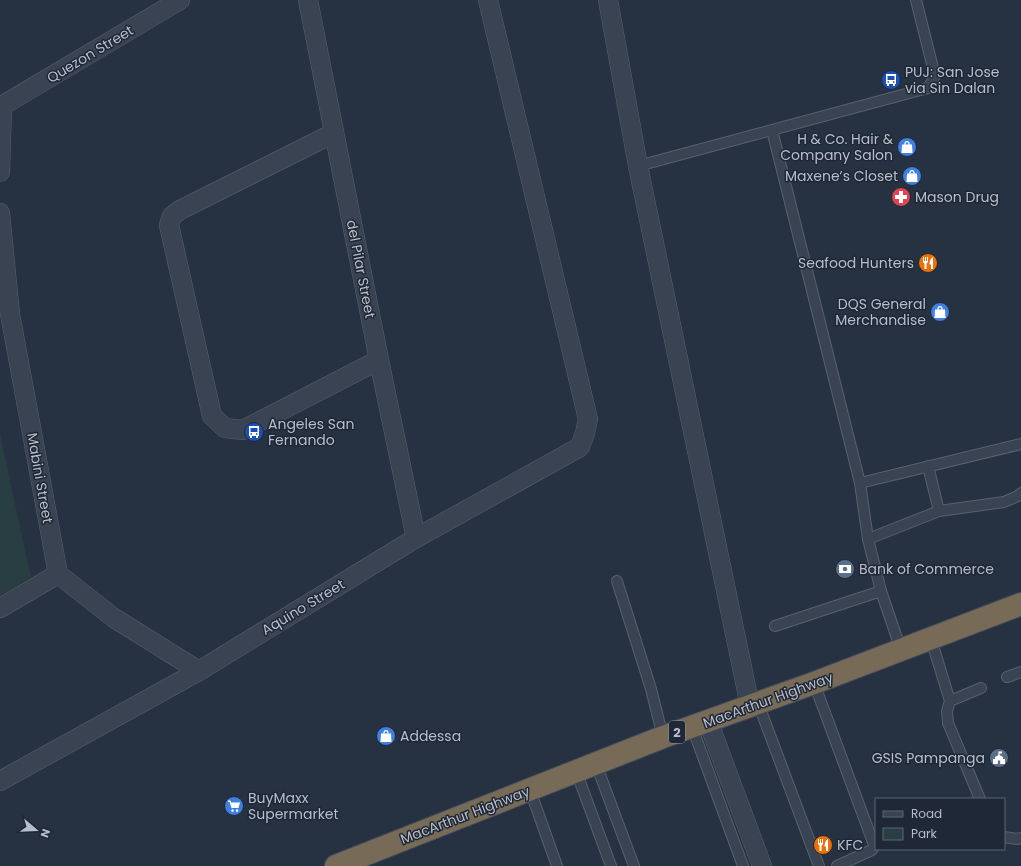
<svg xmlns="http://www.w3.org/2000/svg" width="1021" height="866" font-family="Poppins,sans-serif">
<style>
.green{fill:#283e42}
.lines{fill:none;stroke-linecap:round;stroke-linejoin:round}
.lane-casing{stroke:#58616e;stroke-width:12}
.street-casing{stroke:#58616e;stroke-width:20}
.highway-casing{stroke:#454e5b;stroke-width:24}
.lane{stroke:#3a4351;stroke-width:10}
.street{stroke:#3a4351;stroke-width:19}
.highway{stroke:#776b57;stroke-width:22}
.labels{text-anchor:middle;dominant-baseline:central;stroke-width:3;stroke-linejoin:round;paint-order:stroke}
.shield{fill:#1f2836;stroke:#89919e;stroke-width:1}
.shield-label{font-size:13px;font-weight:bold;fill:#b7becb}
.street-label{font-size:14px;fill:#b7becb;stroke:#1f2836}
.poi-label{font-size:14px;fill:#b7becb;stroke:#1f2836;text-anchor:start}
</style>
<rect width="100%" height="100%" fill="#263141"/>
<polygon class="green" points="0,434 31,577 0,596"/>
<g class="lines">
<defs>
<g id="lane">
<polyline points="772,130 860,483 868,539 881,591 901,650"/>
<polyline points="638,166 928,88 934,78 933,68 916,0"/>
<polyline points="928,466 939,511"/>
<polyline points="860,483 1021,444"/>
<polyline points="868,539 939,511 1004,502 1018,496 1021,493"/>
<polyline points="617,581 651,689 663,737"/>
<polyline points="775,626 881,591"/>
<polyline points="931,639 950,701"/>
<polyline points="1007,677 1021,672"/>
<polyline points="814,683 874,845 874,847 872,850 837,866"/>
<polyline points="758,703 819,866"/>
<polyline points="692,727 743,866"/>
<polyline points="596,764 634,866"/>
<polyline points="576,771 611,866"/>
<polyline points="530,790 557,866"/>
<polyline points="980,799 948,723 947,711 950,701 981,688"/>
<polyline points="1004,837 1017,839 1021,838"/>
</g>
<g id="street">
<polyline points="308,0 379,360 416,538"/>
<polyline points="608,0 638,166 750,706"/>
<polyline points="0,107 180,0"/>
<polyline points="334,133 180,210 172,216 169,225 212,416 225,428 243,430 379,360"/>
<polyline points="0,172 2,106"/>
<polyline points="0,213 10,314 58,574 114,618 199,671"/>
<polyline points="0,608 58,574"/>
<polyline points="708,721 762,866"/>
<polyline points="0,781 199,671 416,538 580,447 585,433 588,419 488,0"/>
</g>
<polyline id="highway" points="336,866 663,737 814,683 1021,604"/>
</defs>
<use href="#lane" class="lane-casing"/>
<use href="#street" class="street-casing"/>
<use href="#highway" class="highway-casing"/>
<use href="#lane" class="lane"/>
<use href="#street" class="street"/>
<use href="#highway" class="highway"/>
</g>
<defs>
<symbol id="bus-disc" viewBox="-11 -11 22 22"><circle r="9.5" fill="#1a4fb4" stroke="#1f2836"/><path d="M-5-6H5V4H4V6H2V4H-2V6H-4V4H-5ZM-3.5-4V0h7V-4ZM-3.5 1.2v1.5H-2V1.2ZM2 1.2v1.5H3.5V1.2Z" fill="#fff"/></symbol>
<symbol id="shop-disc" viewBox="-11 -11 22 22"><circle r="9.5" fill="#3f7fe0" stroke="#1f2836"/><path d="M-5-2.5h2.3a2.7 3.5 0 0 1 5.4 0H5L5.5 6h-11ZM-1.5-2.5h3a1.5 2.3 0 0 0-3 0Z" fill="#fff"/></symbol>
<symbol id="pharmacy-disc" viewBox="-11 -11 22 22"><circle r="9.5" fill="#e0444e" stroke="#1f2836"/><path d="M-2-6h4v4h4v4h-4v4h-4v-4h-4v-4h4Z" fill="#fff"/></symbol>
<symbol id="restaurant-disc" viewBox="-11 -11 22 22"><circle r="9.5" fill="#e8710a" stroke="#1f2836"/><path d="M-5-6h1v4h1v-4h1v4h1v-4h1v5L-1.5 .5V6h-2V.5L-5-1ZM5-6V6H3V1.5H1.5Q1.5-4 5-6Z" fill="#fff"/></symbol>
<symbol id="bank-disc" viewBox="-11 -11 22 22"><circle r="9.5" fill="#5c6f8a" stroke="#1f2836"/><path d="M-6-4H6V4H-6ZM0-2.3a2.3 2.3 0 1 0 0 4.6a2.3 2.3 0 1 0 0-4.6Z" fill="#fff"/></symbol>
<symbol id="civic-disc" viewBox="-11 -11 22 22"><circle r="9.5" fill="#5c6f8a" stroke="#1f2836"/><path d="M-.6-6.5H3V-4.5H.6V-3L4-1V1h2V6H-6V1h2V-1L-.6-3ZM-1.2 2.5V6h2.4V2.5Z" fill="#fff"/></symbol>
<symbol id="supermarket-disc" viewBox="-11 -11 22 22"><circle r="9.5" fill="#3f7fe0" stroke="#1f2836"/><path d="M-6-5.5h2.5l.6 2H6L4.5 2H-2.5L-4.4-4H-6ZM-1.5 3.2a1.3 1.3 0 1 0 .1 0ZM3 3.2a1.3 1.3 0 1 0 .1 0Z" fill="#fff"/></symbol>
</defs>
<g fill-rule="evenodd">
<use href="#bus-disc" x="880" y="69" width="22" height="22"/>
<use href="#shop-disc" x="896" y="136" width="22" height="22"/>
<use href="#shop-disc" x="901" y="165" width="22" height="22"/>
<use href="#pharmacy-disc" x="890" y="186" width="22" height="22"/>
<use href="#restaurant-disc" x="917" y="252" width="22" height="22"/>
<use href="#shop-disc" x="929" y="301" width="22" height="22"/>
<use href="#bus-disc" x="243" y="421" width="22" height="22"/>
<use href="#bank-disc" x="834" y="558" width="22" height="22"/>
<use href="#shop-disc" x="375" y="725" width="22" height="22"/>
<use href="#civic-disc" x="988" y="747" width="22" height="22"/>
<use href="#supermarket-disc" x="223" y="795" width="22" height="22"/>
<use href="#restaurant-disc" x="812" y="834" width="22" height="22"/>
</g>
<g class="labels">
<rect class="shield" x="669" y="721" width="16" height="22" rx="3"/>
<g class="shield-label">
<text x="677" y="732">2</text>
</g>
<g class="street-label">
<text transform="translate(90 54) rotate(-31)">Quezon Street</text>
<text transform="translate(361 269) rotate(79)">del Pilar Street</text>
<text transform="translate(40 478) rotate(80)">Mabini Street</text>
<text transform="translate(303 607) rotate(-31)">Aquino Street</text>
<text transform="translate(768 700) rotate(-20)">MacArthur Highway</text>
<text transform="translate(465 815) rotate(-21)">MacArthur Highway</text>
</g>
<g class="poi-label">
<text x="905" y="72">PUJ: San Jose<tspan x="905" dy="16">via Sin Dalan</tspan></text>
<text x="893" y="139" text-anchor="end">H &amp; Co. Hair &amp;<tspan x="893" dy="16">Company Salon</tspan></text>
<text x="898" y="176" text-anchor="end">Maxene’s Closet</text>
<text x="915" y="197">Mason Drug</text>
<text x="914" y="263" text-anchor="end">Seafood Hunters</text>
<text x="926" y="304" text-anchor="end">DQS General<tspan x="926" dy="16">Merchandise</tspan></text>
<text x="268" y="424">Angeles San<tspan x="268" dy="16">Fernando</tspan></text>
<text x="859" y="569">Bank of Commerce</text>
<text x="400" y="736">Addessa</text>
<text x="985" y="758" text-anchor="end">GSIS Pampanga</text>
<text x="248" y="798">BuyMaxx<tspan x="248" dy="16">Supermarket</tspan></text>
<text x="837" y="845">KFC</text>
</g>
</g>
<rect x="875" y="798" width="130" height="52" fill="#1f2836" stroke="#5c6472"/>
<rect x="883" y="811" width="20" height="6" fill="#3a4351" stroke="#5c6472"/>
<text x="911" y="818" font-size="12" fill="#b7becb">Road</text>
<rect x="883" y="828" width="20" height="12" fill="#283e42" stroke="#5c6472"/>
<text x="911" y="838" font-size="12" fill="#b7becb">Park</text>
<g transform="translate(36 830) rotate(109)" stroke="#1f2836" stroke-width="3" paint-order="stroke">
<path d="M0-3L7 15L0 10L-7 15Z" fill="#b7becb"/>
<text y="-6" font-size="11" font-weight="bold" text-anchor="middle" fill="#b7becb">N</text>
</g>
</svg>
